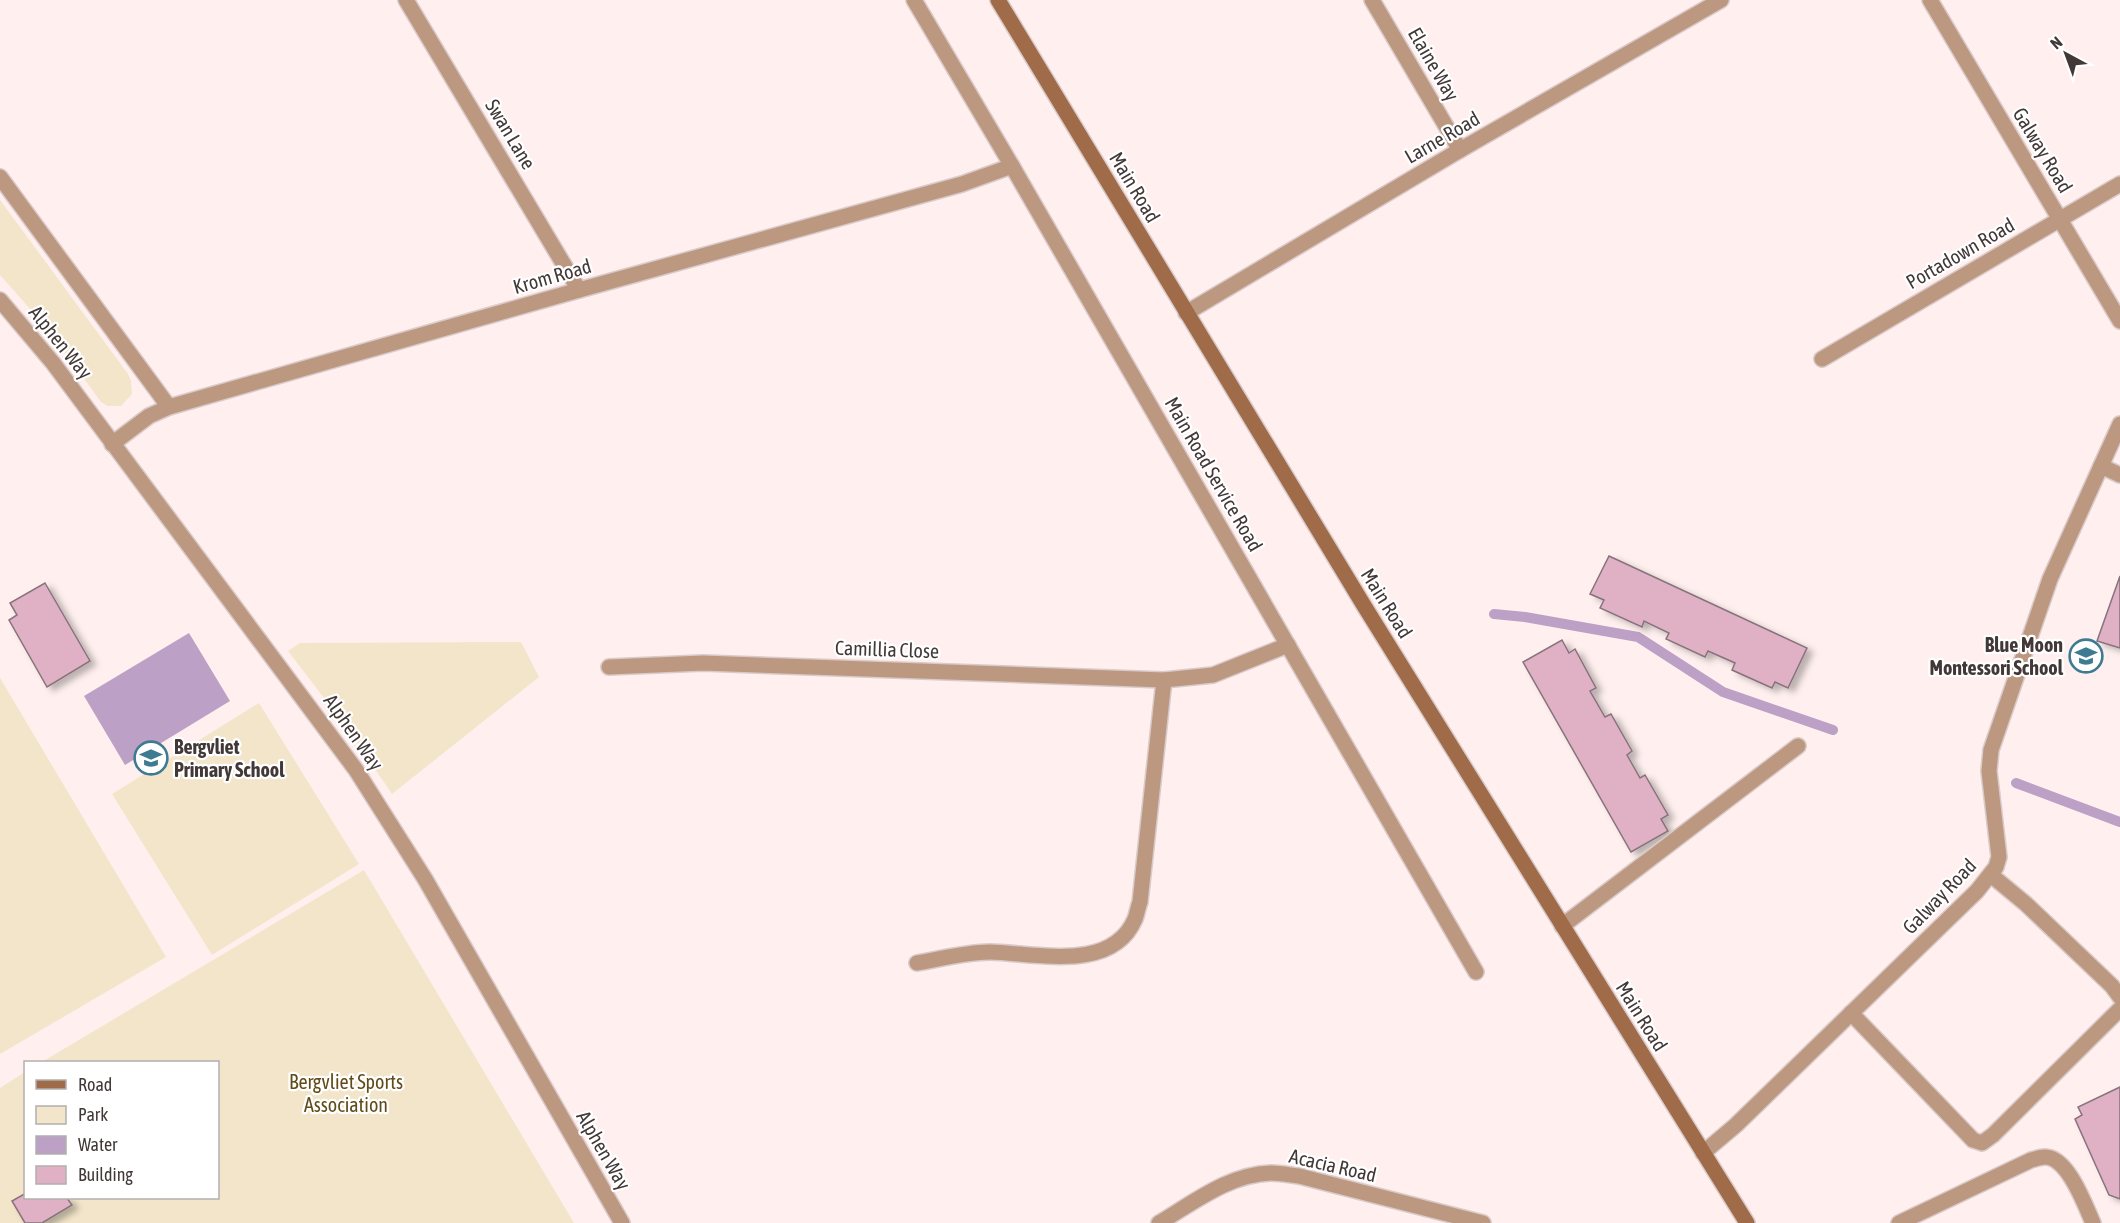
<svg xmlns="http://www.w3.org/2000/svg" width="2120" height="1223" font-family="'Asap Condensed',sans-serif">
<style>
.green{fill:#f2e5c9}
.water{fill:#bda0c5}
.lines{fill:none;stroke-linecap:round;stroke-linejoin:round}
.stream{stroke:#bda0c5;stroke-width:10}
.building{fill:#e0b0c5;stroke:#86737b;stroke-width:1.5;filter:url(#shadow)}
.service-casing{stroke:#d9cbca;stroke-width:18}
.minor-casing{stroke:#d9cbca;stroke-width:18}
.secondary-casing{stroke:#d9cbca;stroke-width:18}
.service{stroke:#bd9881;stroke-width:15}
.minor{stroke:#bd9881;stroke-width:15}
.secondary{stroke:#9f6b49;stroke-width:15}
.labels{text-anchor:middle;dominant-baseline:central;stroke-width:4.5;stroke-linejoin:round;paint-order:stroke}
.street-label{font-size:20px;fill:#423838;stroke:#fff}
.poi-label{font-size:20px;font-weight:bold;fill:#423838;stroke:#fff;text-anchor:end}
.park-label{font-size:20px;fill:#614b18;stroke:#fff}
</style>
<defs>
<filter id="shadow"><feDropShadow dx="6" dy="4" stdDeviation="3" flood-color="#0004"/></filter>
</defs>
<rect width="100%" height="100%" fill="#fff0ef"/>
<g class="green">
<polygon points="0,200 128,374 131,381 132,394 121,406 108,406 101,402 48,329 0,275"/>
<polygon points="521,642 539,677 392,794 347,728 288,651 300,643"/>
<polygon points="0,678 166,957 0,1054"/>
<polygon points="259,703 359,864 212,955 112,794"/>
<polygon points="364,870 574,1223 0,1223 0,1088 25,1072 26,1198 218,1198 218,1062 42,1062"/>
</g>
<polygon class="water" points="189,633 230,701 125,765 84,696"/>
<g class="lines">
<g class="stream">
<polyline points="1494,614 1525,617 1638,637 1723,692 1833,730"/>
<polyline points="2016,783 2120,822"/>
</g>
</g>
<g class="building">
<polygon points="1609,556 1807,648 1788,688 1775,682 1772,688 1732,670 1735,663 1708,651 1705,657 1666,639 1669,633 1644,621 1642,627 1600,608 1604,600 1590,594"/>
<polygon points="2120,576 2120,648 2097,641"/>
<polygon points="45,583 90,661 47,687 9,620 17,615 10,603"/>
<polygon points="1562,640 1569,653 1575,649 1596,688 1590,691 1605,717 1611,714 1632,751 1627,755 1640,778 1645,775 1668,815 1661,819 1668,831 1631,852 1523,662"/>
<polygon points="2120,1087 2120,1199 2109,1195 2075,1119 2082,1115 2078,1107"/>
<polygon points="26,1193 26,1198 67,1198 72,1205 42,1223 25,1223 12,1201"/>
</g>
<g class="lines">
<defs>
<g id="service">
<polyline points="2101,466 2120,475"/>
<polyline points="1991,875 2026,904 2112,986 2120,997"/>
<polyline points="1562,926 1798,746"/>
<polyline points="1851,1013 1973,1140 1982,1143 1993,1135 2120,1009"/>
<path d="M1899 1223 2031 1160C2035 1159 2041 1157 2045 1157 2068 1157 2085 1205 2093 1223"/>
</g>
<g id="minor">
<polyline points="406,0 579,290"/>
<polyline points="914,0 1012,166 1476,972"/>
<polyline points="1372,0 1460,150"/>
<polyline points="1930,0 2120,321"/>
<polyline points="0,177 169,407"/>
<polyline points="0,300 53,363 356,770 425,879 622,1223"/>
<polyline points="1186,313 1460,150 1721,0"/>
<polyline points="1822,359 2120,184"/>
<polyline points="112,444 149,416 169,407 579,290 962,184 1012,166"/>
<polyline points="609,667 703,663 1164,680 1213,675 1288,645"/>
<path d="M917 963C940 959 966 952 990 952 1036 953 1112 973 1135 919 1137 914 1138 907 1140 902L1164 680"/>
<polyline points="1703,1153 1736,1125 1977,891 1996,867 1999,857 1989,771 1991,750 2050,579 2120,424"/>
<path d="M1159 1223C1193 1203 1229 1174 1271 1173 1280 1173 1290 1175 1299 1176L1483 1223"/>
</g>
<polyline id="secondary" points="998,0 1363,604 1747,1223"/>
</defs>
<use href="#service" class="service-casing"/>
<use href="#minor" class="minor-casing"/>
<use href="#secondary" class="secondary-casing"/>
<use href="#service" class="service"/>
<use href="#minor" class="minor"/>
<use href="#secondary" class="secondary"/>
</g>
<defs>
<symbol id="school-ring" viewBox="-11 -11 22 22"><circle r="9.5" fill="#fff" stroke="#3e7a91" stroke-width="1.5"/><path d="M0-5L7-2L0 1L-7-2ZM-4 1L0 2.5L4 1V4Q0 6-4 4Z" fill="#3e7a91"/></symbol>
</defs>
<g fill-rule="evenodd">
<use href="#school-ring" x="2067" y="637" width="38" height="38"/>
<use href="#school-ring" x="132" y="739" width="38" height="38"/>
</g>
<g class="labels">
<g class="street-label">
<text transform="translate(1434 64) rotate(60)">Elaine Way</text>
<text transform="translate(511 134) rotate(59)">Swan Lane</text>
<text transform="translate(1442 137) rotate(-30)">Larne Road</text>
<text transform="translate(2043 150) rotate(59)">Galway Road</text>
<text transform="translate(1135 187) rotate(59)">Main Road</text>
<text transform="translate(1960 253) rotate(-30)">Portadown Road</text>
<text transform="translate(552 276) rotate(-16)">Krom Road</text>
<text transform="translate(61 342) rotate(51)">Alphen Way</text>
<text transform="translate(1214 474) rotate(60)">Main Road Service Road</text>
<text transform="translate(1387 603) rotate(58)">Main Road</text>
<text transform="translate(887 649) rotate(2)">Camillia Close</text>
<text transform="translate(354 732) rotate(55)">Alphen Way</text>
<text transform="translate(1939 896) rotate(-46)">Galway Road</text>
<text transform="translate(1642 1016) rotate(58)">Main Road</text>
<text transform="translate(604 1150) rotate(60)">Alphen Way</text>
<text transform="translate(1333 1165) rotate(13)">Acacia Road</text>
</g>
<g class="poi-label">
<text x="2063" y="644">Blue Moon<tspan x="2063" dy="23">Montessori School</tspan></text>
<text x="174" y="746" text-anchor="start">Bergvliet<tspan x="174" dy="23">Primary School</tspan></text>
</g>
<g class="park-label">
<text x="346" y="1081">Bergvliet Sports<tspan x="346" dy="23">Association</tspan></text>
</g>
</g>
<rect x="24" y="1061" width="195" height="138" fill="#ffffff" stroke="#b3afaf" stroke-width="1.5"/>
<rect x="36" y="1080" width="30" height="9" fill="#9f6b49" stroke="#b3afaf" stroke-width="1.5"/>
<text x="78" y="1091" font-size="18" fill="#423838">Road</text>
<rect x="36" y="1106" width="30" height="18" fill="#f2e5c9" stroke="#b3afaf" stroke-width="1.5"/>
<text x="78" y="1121" font-size="18" fill="#423838">Park</text>
<rect x="36" y="1136" width="30" height="18" fill="#bda0c5" stroke="#b3afaf" stroke-width="1.5"/>
<text x="78" y="1151" font-size="18" fill="#423838">Water</text>
<rect x="36" y="1166" width="30" height="18" fill="#e0b0c5" stroke="#b3afaf" stroke-width="1.5"/>
<text x="78" y="1181" font-size="18" fill="#423838">Building</text>
<g transform="translate(2066 54) rotate(319)" stroke="#ffffff" stroke-width="4.5" paint-order="stroke">
<path d="M0-4.5L10 22L0 15L-10 22Z" fill="#423838"/>
<text y="-9" font-size="16" font-weight="bold" text-anchor="middle" fill="#423838">N</text>
</g>
</svg>
